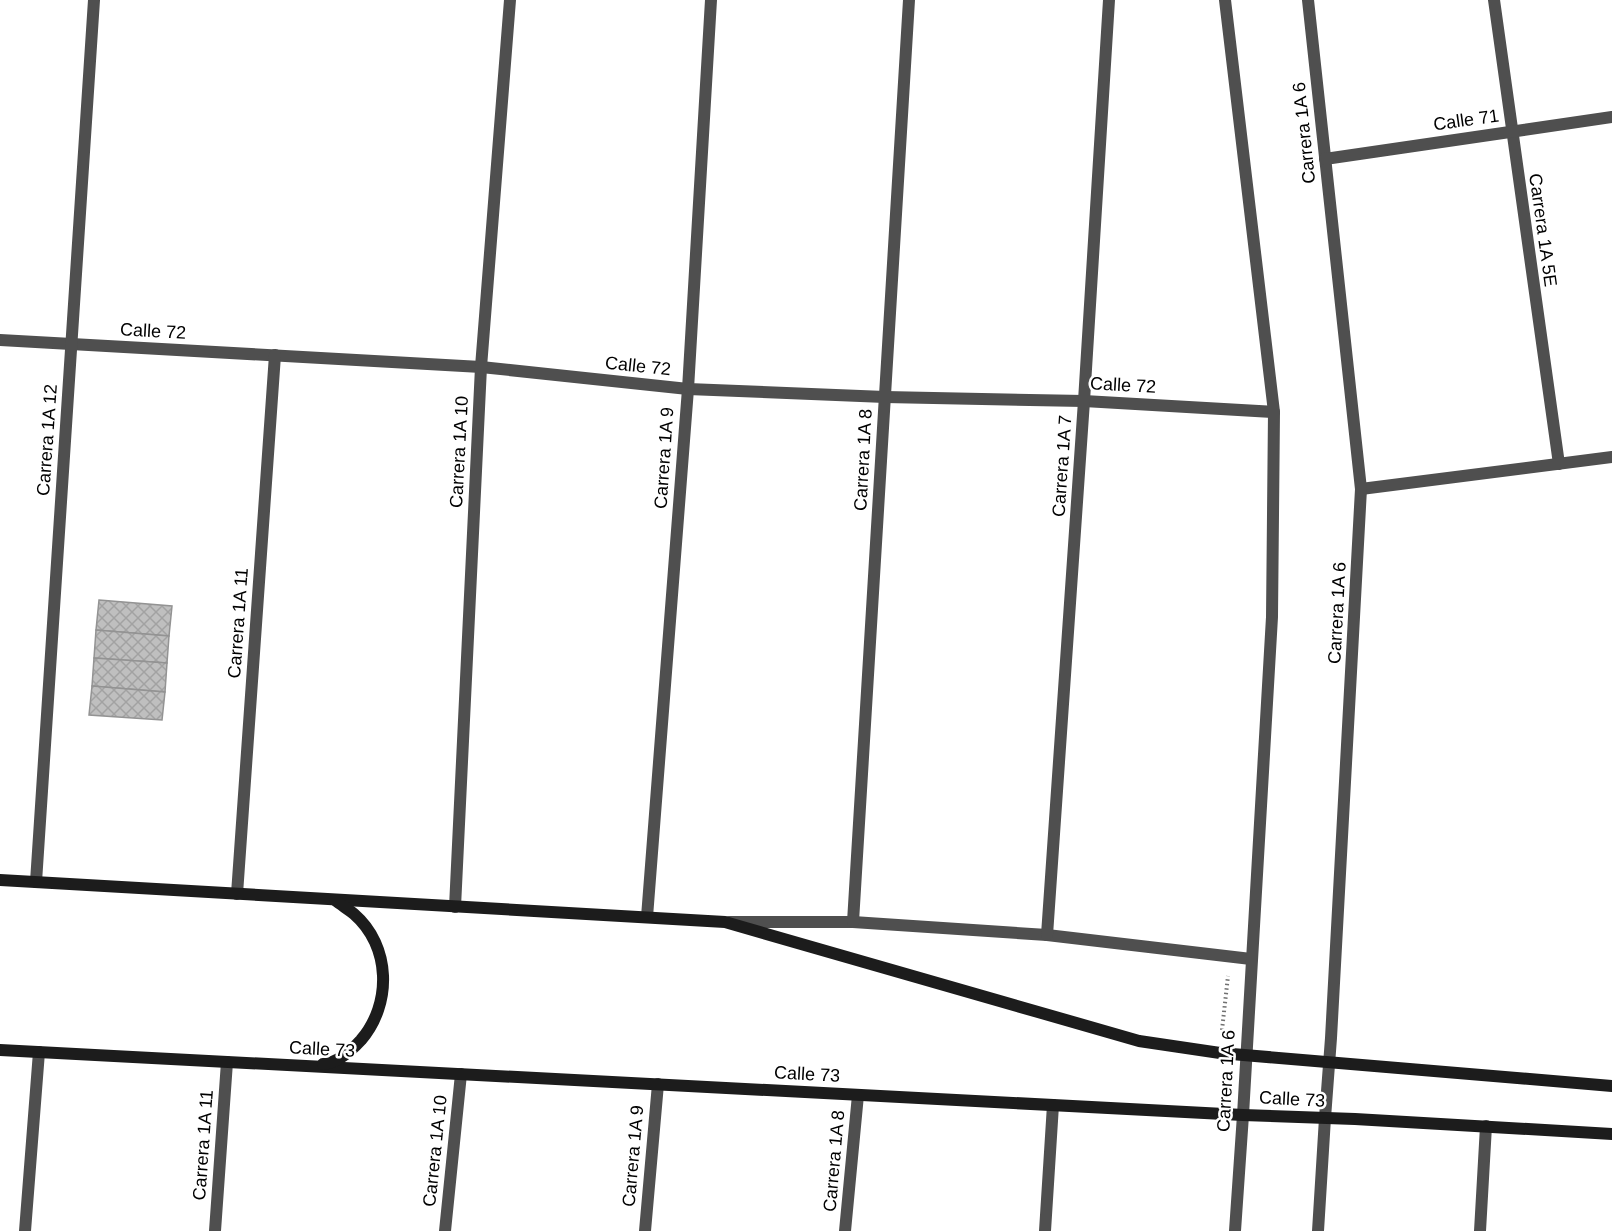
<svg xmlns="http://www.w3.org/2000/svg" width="1612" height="1231" font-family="Arial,sans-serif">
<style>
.building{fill:url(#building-cross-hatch);stroke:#939393;stroke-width:1.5}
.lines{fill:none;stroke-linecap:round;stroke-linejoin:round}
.path{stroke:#717171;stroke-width:4;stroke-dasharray:1.5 3;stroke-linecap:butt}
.minor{stroke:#4f4f4f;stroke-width:12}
.tertiary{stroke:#4f4f4f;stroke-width:12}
.secondary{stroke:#1c1c1c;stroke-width:12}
.labels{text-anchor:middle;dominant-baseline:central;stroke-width:5;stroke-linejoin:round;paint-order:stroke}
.street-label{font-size:18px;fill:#000;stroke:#fff}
</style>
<defs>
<pattern id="building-cross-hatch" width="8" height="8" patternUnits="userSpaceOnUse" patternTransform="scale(1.5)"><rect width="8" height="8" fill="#bfbfbf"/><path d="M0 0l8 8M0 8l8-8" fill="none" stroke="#a2a2a2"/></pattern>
</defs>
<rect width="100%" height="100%" fill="#fff"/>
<g class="building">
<polygon points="99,600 172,606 169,636 96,630"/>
<polygon points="96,630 169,636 167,663 94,658"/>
<polygon points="94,658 167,663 165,692 92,686"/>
<polygon points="92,686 165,692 162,720 89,715"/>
</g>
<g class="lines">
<polyline class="path" points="1222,1030 1228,976"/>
<g class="minor">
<polyline points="1494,0 1559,464"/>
<polyline points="0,340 481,367 688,389 885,397 1084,401 1274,412"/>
<polyline points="1361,489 1612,457"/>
<polyline points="36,882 94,0"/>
<polyline points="237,894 275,355"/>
<polyline points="455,907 481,367 510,0"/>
<polyline points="647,917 688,389 711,0"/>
<polyline points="729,922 853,922 1047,935 1251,959"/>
<polyline points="853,922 909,0"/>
<polyline points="1047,935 1084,401 1109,0"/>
<polyline points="25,1231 39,1052"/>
<polyline points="215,1231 227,1062"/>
<polyline points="445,1231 461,1074"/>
<polyline points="645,1231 658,1084"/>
<polyline points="845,1231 858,1095"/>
<polyline points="1045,1231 1053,1105"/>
<polyline points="1235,1231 1243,1115"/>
<polyline points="1318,1231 1325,1118"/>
<polyline points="1480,1231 1486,1126"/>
</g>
<g class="tertiary">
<polyline points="1225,0 1274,412 1272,617 1243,1115"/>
<polyline points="1308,0 1361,489 1331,1038 1325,1118"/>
<polyline points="1325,159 1612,117"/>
</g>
<g class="secondary">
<polyline points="0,880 725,922 1139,1041 1220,1053 1612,1086"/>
<polyline points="0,1050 1243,1115 1355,1119 1612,1134"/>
<path d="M323 1064C338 1063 351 1051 361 1040 392 1004 391 946 354 914 348 909 341 905 335 900"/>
</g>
</g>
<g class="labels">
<g class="street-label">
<text transform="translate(1466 120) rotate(-8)">Calle 71</text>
<text transform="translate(1304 133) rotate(-96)">Carrera 1A 6</text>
<text transform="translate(1543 230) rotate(82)">Carrera 1A 5E</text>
<text transform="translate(153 331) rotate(3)">Calle 72</text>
<text transform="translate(638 366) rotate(6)">Calle 72</text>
<text transform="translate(1123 385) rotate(3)">Calle 72</text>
<text transform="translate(47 440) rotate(-86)">Carrera 1A 12</text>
<text transform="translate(459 452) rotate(-87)">Carrera 1A 10</text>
<text transform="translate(664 458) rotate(-86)">Carrera 1A 9</text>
<text transform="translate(863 460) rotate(-87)">Carrera 1A 8</text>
<text transform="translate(1062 466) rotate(-86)">Carrera 1A 7</text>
<text transform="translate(1337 613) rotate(-87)">Carrera 1A 6</text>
<text transform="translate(238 623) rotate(-86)">Carrera 1A 11</text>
<text transform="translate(322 1049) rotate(3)">Calle 73</text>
<text transform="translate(807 1074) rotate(3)">Calle 73</text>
<text transform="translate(1226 1081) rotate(-87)">Carrera 1A 6</text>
<text transform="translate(1292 1099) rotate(3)">Calle 73</text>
<text transform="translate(203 1145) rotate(-86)">Carrera 1A 11</text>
<text transform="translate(435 1151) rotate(-84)">Carrera 1A 10</text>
<text transform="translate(633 1156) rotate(-85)">Carrera 1A 9</text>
<text transform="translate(834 1161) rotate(-85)">Carrera 1A 8</text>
</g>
</g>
</svg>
